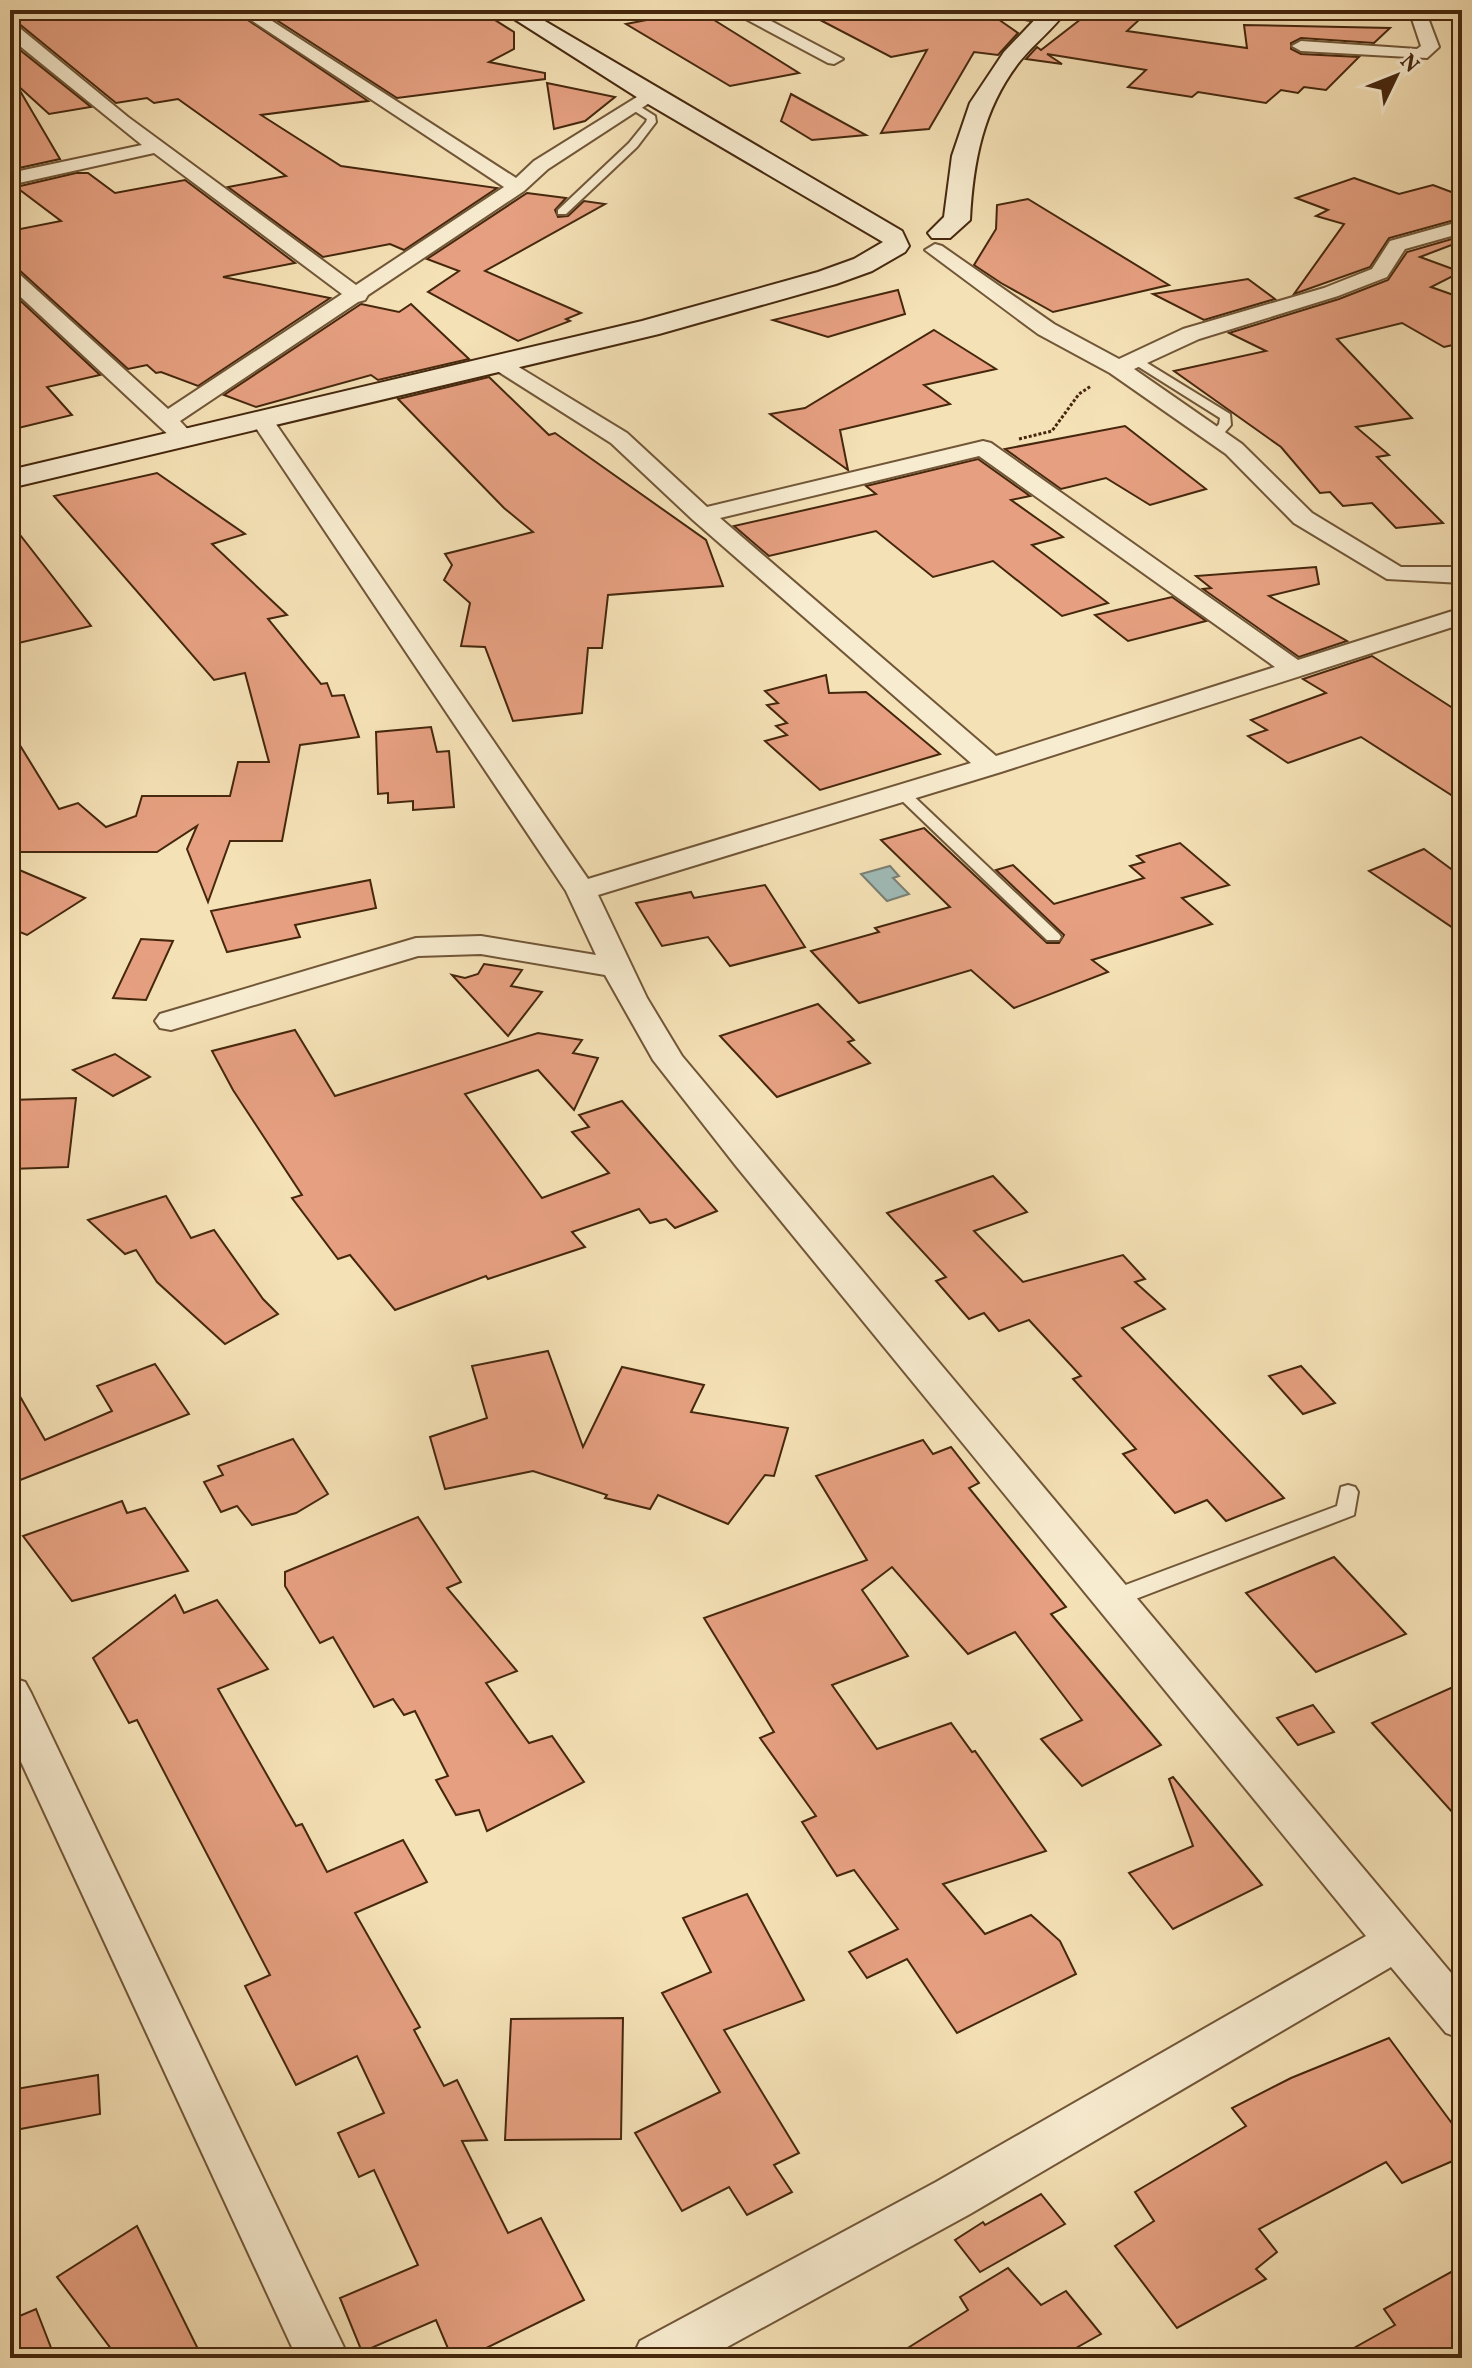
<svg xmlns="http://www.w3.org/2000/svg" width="1472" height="2368" font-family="Vollkorn,serif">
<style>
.water{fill:#9fbbb7;stroke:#7b8073;stroke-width:2}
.building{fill:#e6a081;stroke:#45270d;stroke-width:2}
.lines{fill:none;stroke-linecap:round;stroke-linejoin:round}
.lane-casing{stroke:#715637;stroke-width:4}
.street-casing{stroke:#715637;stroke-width:4}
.secondary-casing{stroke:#45270d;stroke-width:4}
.path{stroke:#45270d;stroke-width:3;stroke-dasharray:3 2;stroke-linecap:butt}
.lane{fill:#f8ecd0;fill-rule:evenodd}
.street{fill:#f8ecd0;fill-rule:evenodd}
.secondary{fill:#f8ecd0;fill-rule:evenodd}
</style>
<rect width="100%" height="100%" fill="#f5e1b6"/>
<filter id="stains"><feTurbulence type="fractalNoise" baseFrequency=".0025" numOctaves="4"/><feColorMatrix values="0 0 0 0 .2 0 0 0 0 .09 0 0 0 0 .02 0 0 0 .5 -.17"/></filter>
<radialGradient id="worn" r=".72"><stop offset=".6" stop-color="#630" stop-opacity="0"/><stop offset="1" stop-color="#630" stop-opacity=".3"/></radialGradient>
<polygon class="water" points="890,866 899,876 893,878 909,894 887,901 861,874"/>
<g class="building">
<polygon points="10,10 233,10 368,101 261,115 341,166 497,188 404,250 390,244 323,257 228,187 286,176 178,99 154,103 147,98 116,103 18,23 10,21"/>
<polygon points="261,10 479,10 514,32 514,49 489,62 545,73 545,79 397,98"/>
<polygon points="698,10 799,73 730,86 626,24"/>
<polygon points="801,10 997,10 998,19 1018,33 998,55 974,52 929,129 881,133 927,50 891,57"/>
<polygon points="1090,12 1140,19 1127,31 1247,48 1244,25 1390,28 1374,43 1301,38 1291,43 1291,49 1301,54 1359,57 1326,90 1304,87 1298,93 1281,90 1266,103 1198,92 1192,97 1128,87 1146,70 1047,54 1062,64 1026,59 1037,47 1041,50"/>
<polygon points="10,42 91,107 49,114 16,84 60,159 10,170"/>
<polygon points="547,83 615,97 585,121 554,129"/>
<polygon points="791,94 866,135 812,140 781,121"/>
<polygon points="76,173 88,173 115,193 185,180 295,263 223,277 330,298 198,386 161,372 156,373 147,365 128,369 19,270 10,267 10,231 61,221 16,187"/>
<polygon points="1354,178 1399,194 1433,185 1462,196 1462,218 1389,238 1370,267 1294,294 1344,224 1316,216 1328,210 1296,198"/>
<polygon points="527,193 566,198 555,210 558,217 568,216 584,201 605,204 485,271 581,313 566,319 570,321 518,341 428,292 459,271 427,259"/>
<polygon points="1028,199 1169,285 1053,312 1001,283 974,265 996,229 997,205"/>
<polygon points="1462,236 1462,241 1420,257 1461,272 1431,287 1462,298 1462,343 1444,347 1402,323 1337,339 1412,418 1356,427 1389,455 1377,457 1443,523 1396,528 1372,503 1343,506 1330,492 1320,493 1281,447 1174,371 1266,351 1229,333 1339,299 1388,280 1407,252"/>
<polygon points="1248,279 1275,299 1204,320 1153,294"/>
<polygon points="898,290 905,314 828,337 773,320"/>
<polygon points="10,291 100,375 47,387 72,415 10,430"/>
<polygon points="361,304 399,312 411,304 469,359 378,380 371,375 256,407 224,395"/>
<polygon points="934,330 996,369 924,385 950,404 840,430 848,470 770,414 805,408"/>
<polygon points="489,377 549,435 555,433 706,540 723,586 608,595 602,648 588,648 582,713 513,721 485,647 461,646 470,603 444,580 452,565 445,554 533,532 504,508 398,399"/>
<polygon points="1125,426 1206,489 1150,505 1106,478 1061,489 1005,449"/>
<polygon points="978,459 1030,496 1011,500 1063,537 1032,545 1108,603 1062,616 993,561 933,577 876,531 769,556 734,526 876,494 866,486"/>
<polygon points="157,473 245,534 212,544 287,615 268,619 321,684 327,683 332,696 344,695 359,737 300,745 282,841 230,841 208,902 187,849 197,826 157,852 10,852 10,729 59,809 78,803 106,827 136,816 142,796 230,796 238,762 269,762 245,673 214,680 54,496"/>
<polygon points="10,522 91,626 10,645"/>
<polygon points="1316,567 1319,584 1269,596 1347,641 1299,657 1203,589 1211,588 1196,576"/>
<polygon points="1172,597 1206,621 1128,641 1095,615"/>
<polygon points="1372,656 1462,714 1462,802 1361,737 1288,763 1248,736 1267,730 1251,720 1326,693 1303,679"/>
<polygon points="826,675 829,693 866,692 940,754 820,790 765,741 787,735 776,726 787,723 767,705 778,703 765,691"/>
<polygon points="431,727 437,752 449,751 454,807 413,810 413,801 388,803 388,793 378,794 376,732"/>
<polygon points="924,828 1047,943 1059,943 1064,935 996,870 1013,865 1054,904 1144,878 1130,866 1144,862 1137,856 1180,843 1229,885 1182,898 1212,924 1092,960 1108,972 1014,1008 971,970 859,1003 811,951 879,932 875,928 950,907 881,840"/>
<polygon points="1424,849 1462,877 1462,934 1369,871"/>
<polygon points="10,866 85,898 27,935 10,928"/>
<polygon points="370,880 376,908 295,925 300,937 227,952 211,911"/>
<polygon points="765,885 805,947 730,966 708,937 662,946 636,903 691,892 694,898"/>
<polygon points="141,939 173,941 146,1000 113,998"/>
<polygon points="484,964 522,970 511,986 542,992 508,1036 452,975 465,978 478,974"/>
<polygon points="818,1004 854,1040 848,1042 870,1063 777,1097 720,1036"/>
<polygon points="295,1030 335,1096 538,1033 582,1040 573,1053 598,1058 574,1110 538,1070 465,1094 542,1198 609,1173 572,1132 589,1127 579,1115 622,1101 717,1211 675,1228 666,1219 650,1223 639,1209 572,1232 585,1247 488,1279 486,1276 395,1310 350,1255 338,1259 292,1198 302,1195 233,1090 212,1051"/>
<polygon points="115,1054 150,1077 113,1096 73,1070"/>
<polygon points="76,1098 68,1167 10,1169 10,1100"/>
<polygon points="993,1176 1027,1212 974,1231 1023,1282 1123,1255 1145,1279 1135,1282 1165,1309 1122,1328 1284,1498 1226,1521 1207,1500 1175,1513 1123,1454 1136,1449 1073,1379 1081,1376 1029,1320 999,1331 984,1313 969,1319 936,1281 946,1277 887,1213"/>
<polygon points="166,1196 191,1238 214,1230 263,1299 278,1314 225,1344 157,1282 136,1250 125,1254 88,1220"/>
<polygon points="548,1351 583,1447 622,1367 704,1385 691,1412 788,1428 774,1476 765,1475 728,1524 658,1495 650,1509 605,1498 607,1495 533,1471 445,1489 430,1437 487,1418 472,1366"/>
<polygon points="155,1364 189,1414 10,1484 10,1379 45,1440 112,1411 97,1386"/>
<polygon points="1301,1366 1335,1403 1303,1414 1269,1376"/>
<polygon points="293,1439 328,1494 296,1513 252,1525 237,1506 221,1512 204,1482 223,1475 218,1466"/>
<polygon points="923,1440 933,1454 951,1447 979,1483 969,1488 1066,1607 1051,1614 1161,1745 1082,1786 1041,1739 1082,1720 1015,1632 968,1654 892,1567 862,1590 908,1656 832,1685 877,1749 951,1723 972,1752 975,1751 1046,1851 943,1884 985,1934 1031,1915 1060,1941 1076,1974 957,2033 907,1959 867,1978 849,1952 898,1929 854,1870 837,1876 802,1822 816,1816 760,1738 774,1732 704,1618 867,1560 816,1476"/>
<polygon points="122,1501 127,1513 145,1508 188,1571 72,1601 23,1536"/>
<polygon points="418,1517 461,1582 447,1588 517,1671 486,1683 529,1743 552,1736 584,1782 487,1831 479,1810 456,1815 436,1780 448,1776 415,1711 404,1715 393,1699 374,1707 333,1637 320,1643 285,1586 285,1572"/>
<polygon points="1334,1557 1406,1634 1316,1672 1246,1593"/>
<polygon points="175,1595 184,1613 217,1600 268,1669 218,1689 296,1826 302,1824 327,1872 403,1840 427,1882 355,1913 420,2027 414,2030 444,2086 457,2080 487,2140 462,2141 508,2233 541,2218 584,2300 466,2358 452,2358 436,2320 362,2352 340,2298 418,2265 374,2170 359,2177 338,2133 384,2113 357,2056 296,2085 245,1986 270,1975 137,1720 129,1723 93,1658"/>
<polygon points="1462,1683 1462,1823 1372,1723"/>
<polygon points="1313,1705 1334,1732 1298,1745 1277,1718"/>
<polygon points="1173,1777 1262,1885 1173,1929 1129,1873 1193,1846 1169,1779"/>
<polygon points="747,1894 804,2000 724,2030 799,2153 774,2165 792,2192 747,2215 729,2187 682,2211 635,2133 720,2092 662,1993 711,1972 683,1918"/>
<polygon points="623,2018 621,2139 505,2140 511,2019"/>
<polygon points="1389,2038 1462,2137 1462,2157 1402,2183 1386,2162 1259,2229 1277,2252 1256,2269 1266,2279 1177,2328 1115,2246 1154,2221 1135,2192 1246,2126 1232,2108 1291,2078"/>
<polygon points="98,2075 100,2114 10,2131 10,2090"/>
<polygon points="1041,2194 1065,2224 980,2272 955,2240 983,2222 985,2225"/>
<polygon points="137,2226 198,2349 180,2358 118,2358 57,2277"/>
<polygon points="1462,2266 1462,2358 1336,2358 1395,2325 1384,2309"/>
<polygon points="1008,2268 1041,2305 1066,2291 1101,2334 1058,2358 892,2358 968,2310 960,2297"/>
<polygon points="36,2309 55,2358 10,2358 10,2320"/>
</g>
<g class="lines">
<defs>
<g id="lane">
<polygon points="630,104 636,104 655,116 656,122 637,147 566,214 558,214 558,210 629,143 646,122 647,119 630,108"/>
<polygon points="1131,358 1139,358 1230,414 1231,425 1219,439 1211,439 1209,436 1219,424 1220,418 1131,362"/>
<polygon points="901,788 906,789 1059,934 1061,937 1059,940 1047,940 896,795 894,792"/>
<polygon points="1348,1485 1355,1487 1358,1492 1354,1515 1120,1605 1112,1607 1104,1605 1101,1599 1104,1593 1337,1506 1341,1487"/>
</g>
<g id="street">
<polygon points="236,10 255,10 516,178 534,161 645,92 657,92 660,96 548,169 524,191 368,295 365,300 358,302 180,421 194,436 191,441 175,441 10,287 10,270 17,272 168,409 342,294 154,153 10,185 10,173 142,145 10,38 10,24 16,25 128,117 356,285 504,187"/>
<polygon points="729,10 750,10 843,59 834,64 828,63"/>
<polygon points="1001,10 1030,10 1052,15 1054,19 1046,24 1003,14"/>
<polygon points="1409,10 1425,10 1439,47 1427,58 1301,51 1292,46 1301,41 1417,49 1421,46"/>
<polygon points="1462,221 1462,233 1405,249 1387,277 1338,296 1199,339 1134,369 1242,444 1312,513 1401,567 1462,567 1462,583 1387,579 1294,523 1226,454 1110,373 1038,334 925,250 935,244 942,246 1054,324 1119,359 1183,329 1324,288 1372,269 1390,241"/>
<path d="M499 355 627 433 707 507 983 441 991 443 1298 660 1462 608V624L1001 772 598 895 647 998 682 1056 1462 1986V2039L1446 2033 1391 1967 970 2214 707 2358H632L640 2341 936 2182 1366 1936 736 1166 653 1060 605 975 481 954 418 956 171 1030 160 1028 155 1021 160 1014 416 938 481 936 596 955 566 891 250 419 253 414H269L588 879 971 763 693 520 611 443 491 367 488 362ZM979 456 1275 667 996 756 720 518Z"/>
<polygon points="10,1677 25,1682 31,1693 349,2358 297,2358 10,1738"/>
</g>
<g id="secondary">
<polygon points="500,10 526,10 902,231 909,246 905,252 872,271 836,284 659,334 10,488 10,470 642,321 818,272 854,259 883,242 643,101"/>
<path d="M1044 10H1067C1053 29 1035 43 1020 61 983 108 973 162 970 220L950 238H932L928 233 944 217 952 156 970 103 1004 52Z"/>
</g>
</defs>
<use href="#lane" class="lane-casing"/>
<use href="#street" class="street-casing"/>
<use href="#secondary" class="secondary-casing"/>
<polyline class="path" points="1019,439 1052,431 1079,394 1091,386"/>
<use href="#lane" class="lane"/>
<use href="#street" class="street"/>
<use href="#secondary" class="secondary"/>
</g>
<rect width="1472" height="2368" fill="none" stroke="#f5e1b6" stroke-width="40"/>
<rect x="12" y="12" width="1448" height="2344" fill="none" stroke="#45270d" stroke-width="4"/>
<rect x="20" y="20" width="1432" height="2328" fill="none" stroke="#45270d" stroke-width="2"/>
<g transform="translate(1396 76) rotate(47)" stroke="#f8ecd0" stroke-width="6" paint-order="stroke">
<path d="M0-6L14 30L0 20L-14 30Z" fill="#45270d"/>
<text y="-12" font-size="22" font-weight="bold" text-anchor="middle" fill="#45270d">N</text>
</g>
<rect width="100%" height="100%" filter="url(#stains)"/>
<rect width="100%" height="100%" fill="url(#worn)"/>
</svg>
